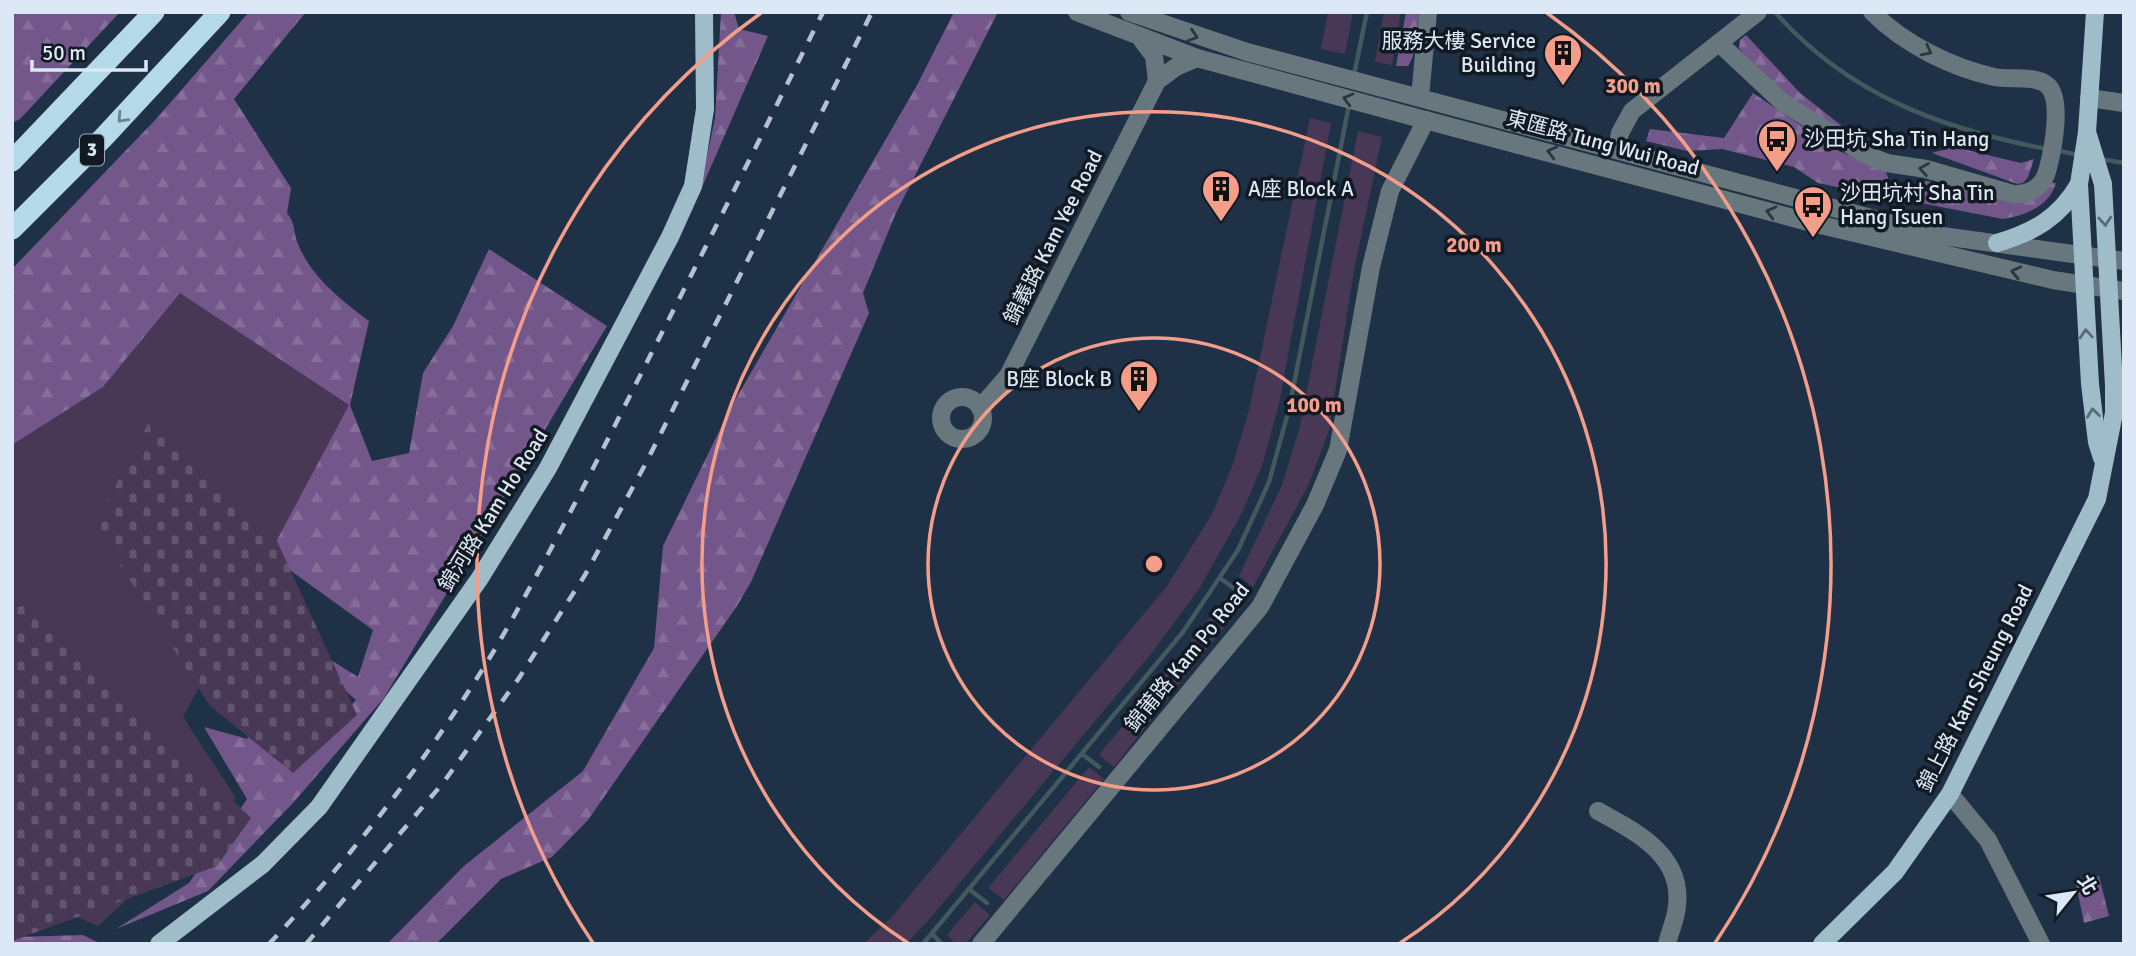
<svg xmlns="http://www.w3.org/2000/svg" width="2136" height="956" font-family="Signika,'Noto Sans TC',sans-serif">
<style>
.grass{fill:#483855}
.forest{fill:url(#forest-firs)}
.cemetery{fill:url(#cemetery-stones)}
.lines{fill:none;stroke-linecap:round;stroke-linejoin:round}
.stream{stroke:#42595e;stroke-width:4.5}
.minor{stroke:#68777d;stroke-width:18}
.major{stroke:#9fbdc9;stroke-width:18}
.highway{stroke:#b4d9e8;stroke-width:21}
.rail{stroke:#b4c1d0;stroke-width:4.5;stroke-dasharray:12 12;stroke-linecap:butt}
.oneway{stroke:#2b353d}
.oneway2{stroke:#6b838f}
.oneway3{stroke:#586b76}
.ring{fill:none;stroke:#f49e8a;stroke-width:3.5}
.labels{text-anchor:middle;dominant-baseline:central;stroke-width:7;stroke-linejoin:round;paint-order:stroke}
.shield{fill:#111922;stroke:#9faab6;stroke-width:2}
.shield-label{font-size:19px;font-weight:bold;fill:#dce8f5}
.poi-label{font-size:21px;fill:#dce8f5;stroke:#111922;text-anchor:start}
.street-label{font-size:21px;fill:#dce8f5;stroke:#111922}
.centre{fill:#f49e8a;stroke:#111922;stroke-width:3.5}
.ring-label{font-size:21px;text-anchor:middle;font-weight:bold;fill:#f49e8a;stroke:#111922;stroke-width:7;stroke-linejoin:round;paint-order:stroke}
</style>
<defs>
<pattern id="forest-firs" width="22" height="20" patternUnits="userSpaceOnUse" patternTransform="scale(1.75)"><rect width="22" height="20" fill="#73568a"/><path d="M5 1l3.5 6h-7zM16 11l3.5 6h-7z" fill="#866e9b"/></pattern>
<pattern id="cemetery-stones" width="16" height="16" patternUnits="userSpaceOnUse" patternTransform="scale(1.75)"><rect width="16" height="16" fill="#483855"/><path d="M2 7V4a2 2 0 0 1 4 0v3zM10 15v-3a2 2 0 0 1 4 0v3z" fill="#62556e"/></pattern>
</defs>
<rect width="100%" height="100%" fill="#1f3146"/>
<g class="grass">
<polygon points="1328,12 1353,12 1345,54 1321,49"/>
<polygon points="1384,12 1401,12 1392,65 1375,62"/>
<polygon points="1310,118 1331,123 1279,404 1263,463 1243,511 1199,589 1151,654 933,915 906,944 863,944 891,918 1167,586 1212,514 1233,464 1249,410"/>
<polygon points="1358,131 1382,137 1354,270 1329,430 1309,484 1253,587 1239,576 1282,485 1299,430"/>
<polygon points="180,292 350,405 183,717 236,798 98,926 59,909 12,779 12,445 103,387"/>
<polygon points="1229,594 1243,603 1114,767 1099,755"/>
<polygon points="1089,767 1104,779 1004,900 988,888"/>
<polygon points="975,902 990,915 965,944 956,944 947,935"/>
</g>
<g class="forest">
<polygon points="12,12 120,12 20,119 12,123"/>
<path d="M249 12H306L234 99 291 188 287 213C296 224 293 232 298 244 312 278 341 300 369 321L350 405 372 461 409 453 423 373 453 326 489 249 607 326 384 698 292 804 208 891 116 929 189 883 247 799 204 727 248 739 242 664 333 725 356 700 256 613 358 677 373 630 269 555 349 405 180 293 103 387 12 445V269L157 118Z"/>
<polygon points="721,12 734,12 739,29 768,36 699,194 715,118"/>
<polygon points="954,12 998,12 896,213 863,293 869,313 751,582 737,606 588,820 552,857 501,879 436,944 387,944 464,866 583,771 654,648 663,546 731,407 916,87"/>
<polygon points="1406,12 1419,12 1413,56 1408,66 1396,66"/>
<polygon points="1746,35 1800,93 1875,152 1803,111 1744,55 1739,48 1740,40"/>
<polygon points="1753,93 1839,151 1885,170 1888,177 1884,197 1818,183 1794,167 1722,149 1687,151 1646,141 1650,129 1724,138"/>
<polygon points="1954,147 2021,163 2034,159 2028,177 2023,183 2017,184 1932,153"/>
<path d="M1927 181 2021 202 2047 182 2056 183C2049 207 2025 215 2003 219L1905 200C1909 187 1914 183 1927 181Z"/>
<polygon points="2099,876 2109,916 2084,923 2076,884"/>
<polygon points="83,935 101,944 12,944 12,940 17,937"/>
</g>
<g class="cemetery">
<polygon points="153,414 276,539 357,715 293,773 210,706 95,525"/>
<polygon points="30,605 251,818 217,866 12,941 12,608"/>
</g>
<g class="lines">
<g class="stream">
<path d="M1775 12C1848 95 1942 129 2047 149"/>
<polyline points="1354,75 1367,12"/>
<polyline points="2056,150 2078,155"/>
<polyline points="2101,159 2124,163"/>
<polyline points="1220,578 1235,589"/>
<polyline points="1082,754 1099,767"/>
<polyline points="970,890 987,903"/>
<polyline points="933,935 942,944"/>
<polyline points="923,944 1183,632 1238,550 1269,482 1289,409 1349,105"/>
</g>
<g class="minor">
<polyline points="1077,12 1197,58 1414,117 1808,222 2053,280 2124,291"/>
<polyline points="1129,12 1247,52 1935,235 2124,261"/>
<polyline points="1142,40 1154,56 1157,81"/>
<path d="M1719 43 1782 102 1864 154 1887 163 1926 169 2013 194C2031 195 2044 186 2048 168 2053 149 2063 98 2047 85 2035 75 2010 80 1994 77 1950 67 1904 44 1872 12"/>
<polyline points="1420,97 1428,12"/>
<polyline points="2089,98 2124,103"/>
<polyline points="1617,149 1620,133 1632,111 1758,12"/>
<circle cx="962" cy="418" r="21"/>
<polyline points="980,408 1008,376 1157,81 1176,67 1197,58"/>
<polyline points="1950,794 1988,840 2041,944"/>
<path d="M1598 811C1636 832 1683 855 1677 906 1676 919 1670 931 1667 944"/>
<polyline points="981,944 1260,607 1315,505 1338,450 1371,267 1390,191 1426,120"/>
</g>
<g class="major">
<polyline points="2095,12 2087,132 2079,184 2090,384 2097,442 2102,458"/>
<path d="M1997 243C2034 232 2059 218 2079 184"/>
<polyline points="159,944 263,864 319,807 480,578 548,468 670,237 693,186 705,109 704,12"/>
<polyline points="1822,944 1895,872 1950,794 2097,499 2114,413 2114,386 2103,184 2087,132"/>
</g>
<g class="highway">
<polyline points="12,161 154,12"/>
<polyline points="12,229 103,138 220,12"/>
</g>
<g class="rail">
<path d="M269 944C354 854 431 755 495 649 551 553 601 453 651 354 709 241 766 127 823 12"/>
<polyline points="306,944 443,783 519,678 585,575 646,463 872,12"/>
</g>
</g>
<defs><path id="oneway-chevron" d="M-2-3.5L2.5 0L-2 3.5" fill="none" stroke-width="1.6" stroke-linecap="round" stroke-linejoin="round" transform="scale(1.75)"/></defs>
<g class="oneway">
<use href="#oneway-chevron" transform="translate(1193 36) rotate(18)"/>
<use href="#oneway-chevron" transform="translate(1927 51) rotate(27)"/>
<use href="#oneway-chevron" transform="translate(1348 99) rotate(-165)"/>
<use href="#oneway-chevron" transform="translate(1552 152) rotate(-166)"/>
<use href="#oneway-chevron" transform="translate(1924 169) rotate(-170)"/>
<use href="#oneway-chevron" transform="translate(1771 212) rotate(-165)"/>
<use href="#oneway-chevron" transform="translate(2016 272) rotate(-167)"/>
</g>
<use class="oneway2" href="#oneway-chevron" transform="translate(122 118) rotate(133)"/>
<g class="oneway3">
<use href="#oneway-chevron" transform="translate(2105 221) rotate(86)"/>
<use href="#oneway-chevron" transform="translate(2086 334) rotate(-94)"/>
<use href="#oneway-chevron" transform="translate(2093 413) rotate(-97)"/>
</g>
<g class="ring">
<circle cx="1154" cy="564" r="226"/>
<path d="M908 943A452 452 0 1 1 1400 943"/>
<path d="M593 943A677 677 0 0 1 761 13M1547 13A677 677 0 0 1 1715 943"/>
</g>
<defs>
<symbol id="building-pin" viewBox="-11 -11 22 30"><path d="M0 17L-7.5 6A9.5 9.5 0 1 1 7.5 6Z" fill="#f49e8a" stroke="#111922"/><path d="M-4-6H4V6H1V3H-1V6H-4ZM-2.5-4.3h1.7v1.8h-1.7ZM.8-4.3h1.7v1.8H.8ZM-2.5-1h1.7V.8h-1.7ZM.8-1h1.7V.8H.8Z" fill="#111"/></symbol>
<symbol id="bus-pin" viewBox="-11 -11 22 30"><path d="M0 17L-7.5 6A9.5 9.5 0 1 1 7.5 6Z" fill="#f49e8a" stroke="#111922"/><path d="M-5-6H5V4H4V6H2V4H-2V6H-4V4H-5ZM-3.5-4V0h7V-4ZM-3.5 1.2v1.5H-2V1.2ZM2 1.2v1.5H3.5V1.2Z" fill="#111"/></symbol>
</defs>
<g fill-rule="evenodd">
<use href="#building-pin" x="1541" y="31" width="44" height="60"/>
<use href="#bus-pin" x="1755" y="117" width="44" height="60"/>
<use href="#building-pin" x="1199" y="167" width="44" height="60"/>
<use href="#bus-pin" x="1791" y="183" width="44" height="60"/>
<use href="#building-pin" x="1117" y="357" width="44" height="60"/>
</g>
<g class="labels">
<rect class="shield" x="80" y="134.5" width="24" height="31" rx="5"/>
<g class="shield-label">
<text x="92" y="150">3</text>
</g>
<g class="poi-label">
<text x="1536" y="41" text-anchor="end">服務大樓 Service<tspan x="1536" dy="24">Building</tspan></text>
<text x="1804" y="139">沙田坑 Sha Tin Hang</text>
<text x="1248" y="189">A座 Block A</text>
<text x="1840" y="193">沙田坑村 Sha Tin<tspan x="1840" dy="24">Hang Tsuen</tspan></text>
<text x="1112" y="379" text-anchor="end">B座 Block B</text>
</g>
<g class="street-label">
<text transform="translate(1603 143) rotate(15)">東匯路 Tung Wui Road</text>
<text transform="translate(1053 237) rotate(-63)">錦義路 Kam Yee Road</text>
<text transform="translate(493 510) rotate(-58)">錦河路 Kam Ho Road</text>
<text transform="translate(1187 657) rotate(-51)">錦莆路 Kam Po Road</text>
<text transform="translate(1975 688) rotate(-63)">錦上路 Kam Sheung Road</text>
</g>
</g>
<circle cx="1154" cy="564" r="10" class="centre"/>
<g class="ring-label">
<text x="1633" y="93">300 m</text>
<text x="1474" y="252">200 m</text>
<text x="1314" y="412">100 m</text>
</g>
<rect width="2136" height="956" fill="none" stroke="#dce8f5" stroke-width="28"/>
<g transform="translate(2073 893) rotate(60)" stroke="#111922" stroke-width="5" paint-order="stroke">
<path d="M0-5L12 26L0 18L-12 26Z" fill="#dce8f5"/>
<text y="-10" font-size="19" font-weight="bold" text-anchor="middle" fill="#dce8f5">北</text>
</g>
<path d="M32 60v10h114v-10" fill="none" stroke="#dce8f5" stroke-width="3.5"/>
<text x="42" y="60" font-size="21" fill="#dce8f5" stroke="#111922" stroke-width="5" paint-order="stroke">50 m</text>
</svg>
